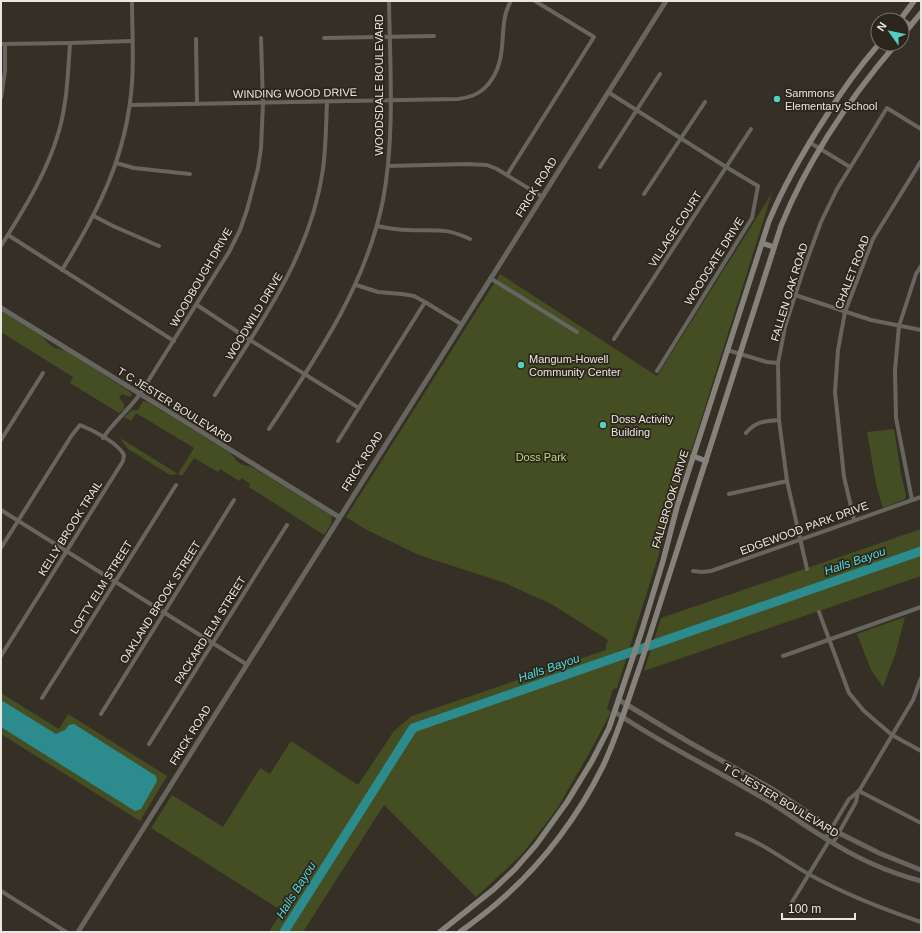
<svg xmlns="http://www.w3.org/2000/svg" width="922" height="933" font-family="Helvetica,sans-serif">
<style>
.green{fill:#444e22}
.water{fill:#2c8c8d}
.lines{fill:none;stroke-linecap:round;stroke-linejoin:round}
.river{stroke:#2c8c8d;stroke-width:9}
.minor{stroke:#66655f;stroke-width:4}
.tertiary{stroke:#66655f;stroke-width:5}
.secondary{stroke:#84827a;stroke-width:5.5}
.poi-dot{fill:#57cec2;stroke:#2b251c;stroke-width:1.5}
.labels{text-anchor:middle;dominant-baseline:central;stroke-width:3.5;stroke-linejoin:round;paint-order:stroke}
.street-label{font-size:11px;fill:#ebe6e0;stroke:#2b251c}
.poi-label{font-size:11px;fill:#ebe6e0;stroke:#2b251c;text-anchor:start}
.park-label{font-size:11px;fill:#c2d67d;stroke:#2b251c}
.water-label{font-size:12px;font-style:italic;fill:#50dada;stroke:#2b251c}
</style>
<rect width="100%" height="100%" fill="#362f25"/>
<g class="green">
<polygon points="772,193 617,688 613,689 607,709 611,712 591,750 557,809 523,853 476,897 384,805 303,932 269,932 282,911 151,828 172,795 223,827 260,768 270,774 291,741 358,785 394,731 412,716 606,650 606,645 608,640 553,605 505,583 419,555 365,529 346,517 500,274 657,376"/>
<path d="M1 311 41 336C47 341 48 344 56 349L57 348 66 351 126 389 132 394 130 397 122 394 119 398 124 403V409L119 413 70 383 73 377 1 332Z"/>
<path d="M143 401 149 403 229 452 235 458V460L243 465 252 467 331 515C334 522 328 529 324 535L249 487 250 484 242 478 239 481 220 469 218 472 194 458 182 476 178 474 170 475 128 449 120 438 178 474 194 448 136 413 131 421 124 417 132 410H138Z"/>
<polygon points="894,429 901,474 906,495 905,499 903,500 883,508 876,484 867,432"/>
<polygon points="921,529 921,576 644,671 661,618"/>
<polygon points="905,617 895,655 883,687 871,670 857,634"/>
<polygon points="1,693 59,729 68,714 167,776 140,821 1,734"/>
</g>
<polygon class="water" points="1,700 56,734 65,730 69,725 74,724 156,776 157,781 141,809 135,811 1,727"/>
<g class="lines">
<polyline class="river" points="284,932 413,728 921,551"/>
<g class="minor">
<polyline points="324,38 434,36"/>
<polyline points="196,39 197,104"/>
<polyline points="1,44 70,43 132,41"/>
<polyline points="608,92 726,167 758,186 752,218 657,371"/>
<polyline points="1,98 5,71 5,44"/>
<path d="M130 105 458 99C473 97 484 92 492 79 509 53 497 24 511 1"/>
<polyline points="809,142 850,167"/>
<polyline points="116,163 134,168 190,174"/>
<polyline points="388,166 467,164 487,165 497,169 541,196"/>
<polyline points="600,167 660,74"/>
<polyline points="507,175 594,37 535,1"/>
<polyline points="644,194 705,102"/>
<polyline points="94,216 113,226 159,246"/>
<path d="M377 226C387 228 397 230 408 230 434 231 445 227 470 239"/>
<polyline points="8,235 174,341"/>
<path d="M1 246C24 209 47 173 59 131 67 103 68 73 70 43"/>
<path d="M62 270C99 210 127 155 132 83 134 56 132 28 132 1"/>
<polyline points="490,278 577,332"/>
<polyline points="356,285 378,292 402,294 414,296 425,302 461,324"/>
<polyline points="795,295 871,320 921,330"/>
<polyline points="197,305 250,340 359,408"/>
<polyline points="614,339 751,129"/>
<polyline points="727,350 767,362 778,363"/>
<path d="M215 395C260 324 311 255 323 169 326 147 326 124 327 102"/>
<path d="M269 429C316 358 366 286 383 200 395 137 390 66 389 1"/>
<path d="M746 433C756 421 765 421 779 420"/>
<path d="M103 438C114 421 129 410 140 394L229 252 240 230 247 210 258 168 261 148 263 103 261 38"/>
<polyline points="1,440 43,373"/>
<polyline points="338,441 425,302"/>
<polyline points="729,494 787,481"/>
<polyline points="912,500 896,418 895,370 899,326 916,274 921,266"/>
<polyline points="1,510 246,664"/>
<polyline points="854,519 844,477 835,392 838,350 845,312 873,239 921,161"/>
<path d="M1 548 72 435 80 425C93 430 118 443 124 455L123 461 1 656"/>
<polyline points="807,569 787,481 779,420 778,363 785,327 803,271 821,222 837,189 887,108 921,129"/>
<polyline points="693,571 702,572 711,571 921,497"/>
<polyline points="819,612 849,693 864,711 892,735 921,751"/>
<polyline points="783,656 921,607"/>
<polyline points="42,698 176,485"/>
<polyline points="101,714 234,500"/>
<polyline points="149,744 287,525"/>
<polyline points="859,791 921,823"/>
<path d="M737 834C764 843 788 863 814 877 849 896 883 909 921 922"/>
<polyline points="825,839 849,799 859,791 913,700 921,678"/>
<polyline points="833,843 856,802 858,791"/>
<polyline points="1,891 66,932"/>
<polyline points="792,902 829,841"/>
</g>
<g class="tertiary">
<polyline points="1,308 339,517"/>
<polyline points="619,700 687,741 774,790 839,833 879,853 921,870"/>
<path d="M615 712C660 743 709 766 756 794 780 807 801 824 825 838 854 857 887 872 921 881"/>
<polyline points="78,932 666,1"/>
</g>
<g class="secondary">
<polyline points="901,19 910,26"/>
<polyline points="900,20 914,1"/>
<polyline points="902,36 921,13"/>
<polyline points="762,243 774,247"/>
<polyline points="693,456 706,461"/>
<path d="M440 932 494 889 515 869 536 845 567 802 592 761 609 728 642 630 663 561 677 507 769 221C784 185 803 152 825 118 841 92 859 67 879 44"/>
<path d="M460 932C475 921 490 910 503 898 544 862 579 815 603 766 618 734 628 700 640 666L781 226C808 159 849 99 896 44"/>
</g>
</g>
<g class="poi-dot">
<circle cx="777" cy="99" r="4"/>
<circle cx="521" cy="365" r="4"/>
<circle cx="603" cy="425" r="4"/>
</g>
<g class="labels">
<g class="street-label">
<text transform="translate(379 85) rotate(-90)">WOODSDALE BOULEVARD</text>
<text transform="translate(295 93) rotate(-1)">WINDING WOOD DRIVE</text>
<text transform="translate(536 187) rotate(-58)">FRICK ROAD</text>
<text transform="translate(675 229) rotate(-57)">VILLAGE COURT</text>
<text transform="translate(714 261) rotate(-58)">WOODGATE DRIVE</text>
<text transform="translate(852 272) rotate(-69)">CHALET ROAD</text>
<text transform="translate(201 277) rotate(-60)">WOODBOUGH DRIVE</text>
<text transform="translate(789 292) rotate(-73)">FALLEN OAK ROAD</text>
<text transform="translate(254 316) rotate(-59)">WOODWILD DRIVE</text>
<text transform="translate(175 405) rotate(32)">T C JESTER BOULEVARD</text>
<text transform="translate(362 461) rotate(-58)">FRICK ROAD</text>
<text transform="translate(670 499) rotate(-73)">FALLBROOK DRIVE</text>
<text transform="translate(70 528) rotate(-58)">KELLY BROOK TRAIL</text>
<text transform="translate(804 528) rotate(-20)">EDGEWOOD PARK DRIVE</text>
<text transform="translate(101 587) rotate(-58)">LOFTY ELM STREET</text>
<text transform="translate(160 602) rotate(-58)">OAKLAND BROOK STREET</text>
<text transform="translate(210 630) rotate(-58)">PACKARD ELM STREET</text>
<text transform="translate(190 735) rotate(-58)">FRICK ROAD</text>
<text transform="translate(781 800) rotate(31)">T C JESTER BOULEVARD</text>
</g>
<g class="poi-label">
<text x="785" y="93">Sammons<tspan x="785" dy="13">Elementary School</tspan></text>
<text x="529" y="359">Mangum-Howell<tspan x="529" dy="13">Community Center</tspan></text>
<text x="611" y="419">Doss Activity<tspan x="611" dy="13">Building</tspan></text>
</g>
<g class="park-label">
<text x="541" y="457">Doss Park</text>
</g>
<g class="water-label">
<text transform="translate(855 561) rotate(-19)">Halls Bayou</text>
<text transform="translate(549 668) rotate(-19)">Halls Bayou</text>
<text transform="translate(296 890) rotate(-58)">Halls Bayou</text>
</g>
</g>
<rect width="922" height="933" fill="none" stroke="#ebe6e0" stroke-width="4"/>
<g transform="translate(890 32) rotate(303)"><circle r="19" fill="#2b251c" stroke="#78726a"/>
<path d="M0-3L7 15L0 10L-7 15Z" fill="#57cec2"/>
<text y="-6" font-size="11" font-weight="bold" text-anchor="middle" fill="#ebe6e0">N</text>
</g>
<path d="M782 913v6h73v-6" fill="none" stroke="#ebe6e0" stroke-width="2"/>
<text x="788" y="913" font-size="12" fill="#ebe6e0" stroke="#2b251c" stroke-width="3" paint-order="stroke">100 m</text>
</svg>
